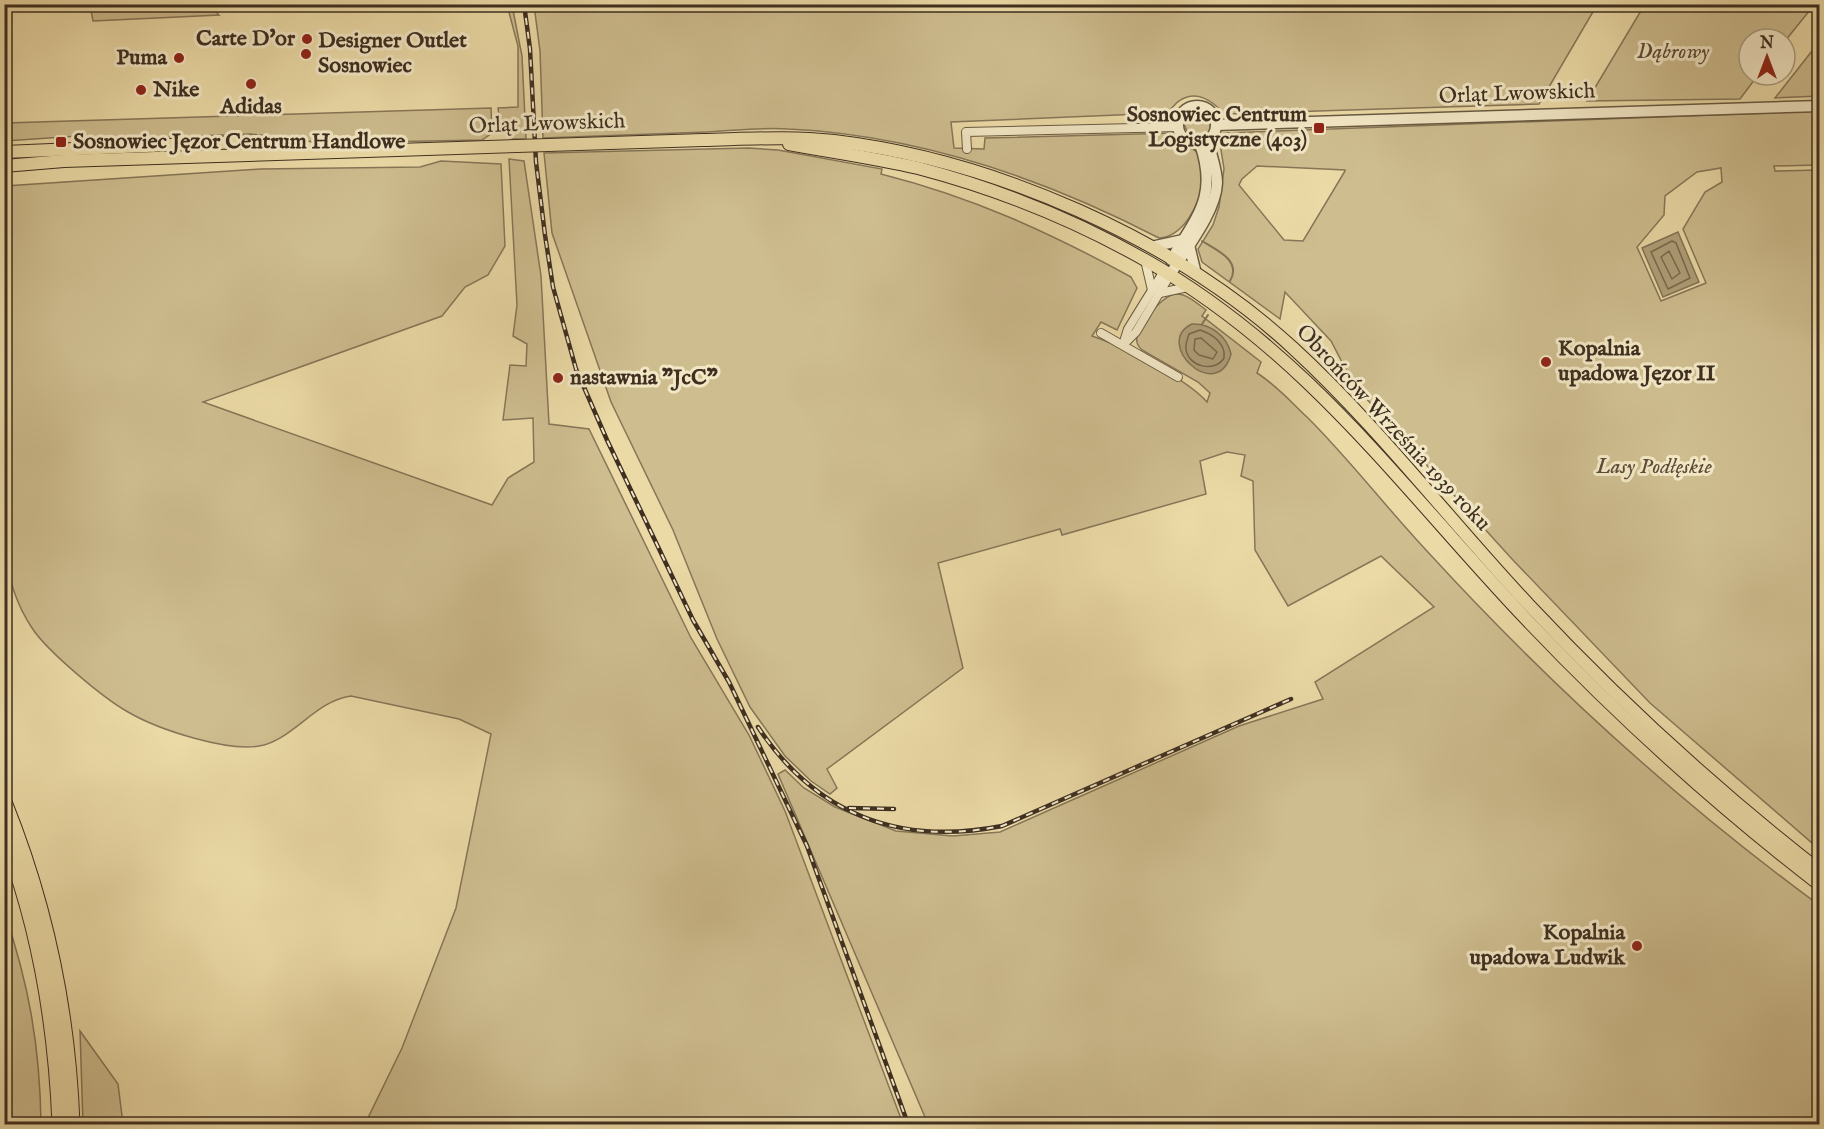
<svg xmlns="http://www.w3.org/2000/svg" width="1824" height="1129" font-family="'IM FELL English',serif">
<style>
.green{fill:#cebd8f;stroke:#867658;stroke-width:1.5;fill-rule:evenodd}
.water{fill:#b0a079;stroke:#827356;stroke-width:1.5}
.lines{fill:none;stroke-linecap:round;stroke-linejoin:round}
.shore{stroke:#77684d;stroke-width:1.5}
.stream{stroke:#827356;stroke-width:2}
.minor-casing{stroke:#695a42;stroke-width:10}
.tertiary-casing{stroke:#695a42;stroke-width:13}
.primary-casing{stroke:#3e2f21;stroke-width:14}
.motorway-casing{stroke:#3e2f21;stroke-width:17}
.minor{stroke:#f2e7c5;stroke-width:8}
.tertiary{stroke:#f2e7c5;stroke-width:10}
.primary{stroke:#ebdaa6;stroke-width:12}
.motorway{stroke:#ebdaa6;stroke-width:15}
.rail-casing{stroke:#3e2f21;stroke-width:4.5}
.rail{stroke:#f2e7c5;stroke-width:2;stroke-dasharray:7;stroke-linecap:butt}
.primary-bridge-casing{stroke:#3e2f21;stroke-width:14;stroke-linecap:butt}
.primary-bridge{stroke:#ebdaa6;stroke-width:12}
.poi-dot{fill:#8f2418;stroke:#f2e7c5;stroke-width:2}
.labels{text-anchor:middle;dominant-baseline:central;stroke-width:6;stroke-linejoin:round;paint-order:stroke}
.poi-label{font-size:22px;font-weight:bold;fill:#3e2f21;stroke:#f2e7c5;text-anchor:start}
.park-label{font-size:22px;font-style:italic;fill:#5b4b37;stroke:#f2e7c5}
.street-label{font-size:22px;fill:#3e2f21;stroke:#f2e7c5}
</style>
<rect width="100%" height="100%" fill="#ebdaa6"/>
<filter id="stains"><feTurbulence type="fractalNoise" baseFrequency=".00333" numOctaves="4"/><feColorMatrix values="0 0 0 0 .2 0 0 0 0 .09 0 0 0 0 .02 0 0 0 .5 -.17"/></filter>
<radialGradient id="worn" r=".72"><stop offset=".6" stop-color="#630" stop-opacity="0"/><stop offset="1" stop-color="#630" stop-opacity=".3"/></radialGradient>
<g class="green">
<polygon points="1645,4 1814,4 1814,5 1785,41 1785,39 1749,39 1749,75 1758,75 1740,99 1587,101"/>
<polygon points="90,5 209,5 219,15 93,21"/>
<polygon points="507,5 512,5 522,56 526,139 511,139 501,130 498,108 518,107 518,46"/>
<path d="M534 5H1597L1539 104 1225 114C1212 101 1197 89 1179 101 1174 104 1172 110 1165 113L951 122 954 148 984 149 985 138 1175 133C1181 141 1186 143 1193 149 1202 154 1203 171 1205 180L1201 182C1203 202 1181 239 1159 238 1045 179 917 135 788 129 761 127 733 131 706 132 652 134 598 136 543 138L540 51Z"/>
<polygon points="1819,42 1819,96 1775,98"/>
<polygon points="491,108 492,133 482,140 322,143 251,134 113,139 78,136 5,141 5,123"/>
<polygon points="1196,111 1200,111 1198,121 1201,123 1210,118 1212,124 1210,133 1198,139 1189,136 1184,124 1188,115"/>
<path d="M1819 111V165L1774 166 1775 171 1819 170V849L1650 703 1512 559 1354 385 1331 341 1285 292 1280 319 1202 262 1198 249 1213 225 1219 207 1224 169 1220 143 1224 133ZM1257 166 1345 170V171L1303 241 1284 240 1239 185 1242 179ZM1721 168 1722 182 1705 192 1683 229 1706 283 1661 301 1637 247 1664 215 1665 196 1697 172Z"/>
<path d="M748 148 778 150 882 169 881 174C972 197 1049 232 1131 277L1137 288 1117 330 1101 322 1092 336C1122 346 1187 379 1207 402L1210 393 1198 382 1142 350C1138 346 1136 343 1137 337 1138 325 1163 294 1177 294 1187 294 1198 304 1206 310L1202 316 1261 362 1257 373C1276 385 1291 402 1308 418 1350 460 1385 506 1426 550 1545 680 1677 801 1819 905V1124H928L778 774 785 770 804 788 835 807 896 831 953 836 1000 832 1239 726 1323 699 1315 682 1434 607 1381 556 1288 606 1255 550 1253 481 1241 476 1245 455 1227 452 1200 461 1206 494 1062 535 1060 529 938 563 963 668 827 769 837 788 830 794 811 781 785 756 750 707 717 639 673 530 611 402 552 233 544 153Z"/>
<path d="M509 159 524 161 541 276 549 424 589 429 691 638 749 735 785 811 903 1124H365L402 1048 456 908 491 734 459 719 351 696C316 701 297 735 264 745 231 754 157 729 128 712 103 698 47 651 32 628 16 604 9 579 4 551L5 186 260 169 420 167 441 161 501 164 505 246 488 275 465 287 442 316 203 402 492 505 508 478 534 462 533 418 503 420 510 365 526 366 527 344 513 336 517 305Z"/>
<path d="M4 911C29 984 40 1047 41 1124H5Z"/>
<polygon points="80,1031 118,1084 123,1124 83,1124"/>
</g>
<g class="water">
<polygon points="1678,232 1699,282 1663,297 1642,248"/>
<path d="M1192 324C1210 323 1227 336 1231 354 1217 405 1152 343 1192 324Z"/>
</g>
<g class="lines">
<g class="shore">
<polygon points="1672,241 1676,243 1690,278 1668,289 1651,252"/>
<polygon points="1669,251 1680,273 1672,279 1661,257"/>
<path d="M1200 330C1212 334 1226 343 1224 358 1215 373 1188 367 1186 349 1185 344 1188 338 1189 334Z"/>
<polygon points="1201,338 1217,352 1213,359 1199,355 1194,350 1195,339"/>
</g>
<g class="stream">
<path d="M1202 241C1217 250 1242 261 1230 281"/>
<polyline points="1202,324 1208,315"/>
</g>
<defs>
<g id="minor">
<polyline points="967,149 966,132 1178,127"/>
<polyline points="1145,260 1152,290"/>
<polyline points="1160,293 1188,287"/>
<polyline points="1101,333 1178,377"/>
<polyline points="1126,342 1136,332 1170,275"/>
<polyline points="1123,345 1128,329 1164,271"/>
</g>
<g id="tertiary">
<circle cx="1197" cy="125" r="19"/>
<polyline points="1216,125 1820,106"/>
<polyline points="1189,245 1196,274"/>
<polyline points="1151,247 1183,240"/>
<path d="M1171 260C1197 216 1218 197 1200 144"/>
<path d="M1170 275C1185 250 1216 212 1217 183 1217 169 1211 155 1208 141"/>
</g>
<g id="primary">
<path d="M789 144C832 152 875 158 918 168 998 189 1075 220 1147 261 1308 353 1401 487 1525 618 1616 714 1715 804 1820 885"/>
<path d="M548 145C600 143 652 142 703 140 747 139 791 136 834 141 994 160 1175 239 1293 348 1379 427 1450 521 1529 605 1619 701 1716 790 1820 871"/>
<polyline points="4,152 241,142 300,147"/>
<polyline points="4,166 64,161 517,146"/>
</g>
<g id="motorway">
<path d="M4 802C46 906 68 1013 72 1124"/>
<path d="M4 835C40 927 56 1026 60 1124"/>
</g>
</defs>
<use href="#minor" class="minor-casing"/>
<use href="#tertiary" class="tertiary-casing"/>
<use href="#primary" class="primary-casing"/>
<use href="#motorway" class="motorway-casing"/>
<use href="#minor" class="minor"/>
<use href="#tertiary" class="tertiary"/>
<use href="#primary" class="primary"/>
<use href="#motorway" class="motorway"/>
<defs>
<g id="rail">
<polyline points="524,4 530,49 536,162 545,235 553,287 576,369 607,440 693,620 729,682 807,846 908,1124"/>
<path d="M758 727C816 815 900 846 1002 826L1291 699"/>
<polyline points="849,808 894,809"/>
</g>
</defs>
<use href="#rail" class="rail-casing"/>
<use href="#rail" class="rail"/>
<defs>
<polyline id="primary-bridge" points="517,146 548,145"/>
</defs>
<use href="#primary-bridge" class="primary-bridge-casing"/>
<use href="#primary-bridge" class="primary-bridge"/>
</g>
<g class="poi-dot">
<circle cx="307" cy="39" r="6"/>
<circle cx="306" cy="54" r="6"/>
<circle cx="179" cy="58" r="6"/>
<circle cx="251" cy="84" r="6"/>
<circle cx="141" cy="90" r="6"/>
<rect x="1313" y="122" width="12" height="12" rx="3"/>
<rect x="55" y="136" width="12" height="12" rx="3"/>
<circle cx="1546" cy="362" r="6"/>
<circle cx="558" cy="378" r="6"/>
<circle cx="1637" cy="946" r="6"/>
</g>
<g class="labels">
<g class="poi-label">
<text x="295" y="39" text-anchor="end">Carte D'or</text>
<text x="318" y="41">Designer Outlet<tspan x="318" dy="25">Sosnowiec</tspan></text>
<text x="167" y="58" text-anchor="end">Puma</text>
<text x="153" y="90">Nike</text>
<text x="251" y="107" text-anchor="middle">Adidas</text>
<text x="1307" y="115" text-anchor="end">Sosnowiec Centrum<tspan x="1307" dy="25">Logistyczne (403)</tspan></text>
<text x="73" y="142">Sosnowiec Jęzor Centrum Handlowe</text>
<text x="1558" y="349">Kopalnia<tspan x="1558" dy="25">upadowa Jęzor II</tspan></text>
<text x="570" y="378">nastawnia "JcC"</text>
<text x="1625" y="933" text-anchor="end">Kopalnia<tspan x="1625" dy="25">upadowa Ludwik</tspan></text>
</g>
<g class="park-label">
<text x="1673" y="52">Dąbrowy</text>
<text x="1654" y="467">Lasy Podłęskie</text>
</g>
<g class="street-label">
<text transform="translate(1517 94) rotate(-2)">Orląt Lwowskich</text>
<text transform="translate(547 124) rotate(-2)">Orląt Lwowskich</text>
<text transform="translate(1393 428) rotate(47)">Obrońców Września 1939 roku</text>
</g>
</g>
<rect width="1824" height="1129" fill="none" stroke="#ebdaa6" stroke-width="24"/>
<rect x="6" y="6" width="1812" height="1117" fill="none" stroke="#3e2f21" stroke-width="3"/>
<rect x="12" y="12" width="1800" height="1105" fill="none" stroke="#3e2f21" stroke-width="1.5"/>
<g transform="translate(1767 57)"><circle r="28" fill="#f2e7c5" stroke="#aa9d83" stroke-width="1.5"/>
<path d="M0-4.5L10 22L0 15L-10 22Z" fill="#8f2418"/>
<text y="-9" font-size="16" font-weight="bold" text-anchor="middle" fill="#3e2f21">N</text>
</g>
<rect width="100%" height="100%" filter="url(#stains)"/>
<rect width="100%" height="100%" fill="url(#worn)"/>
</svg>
